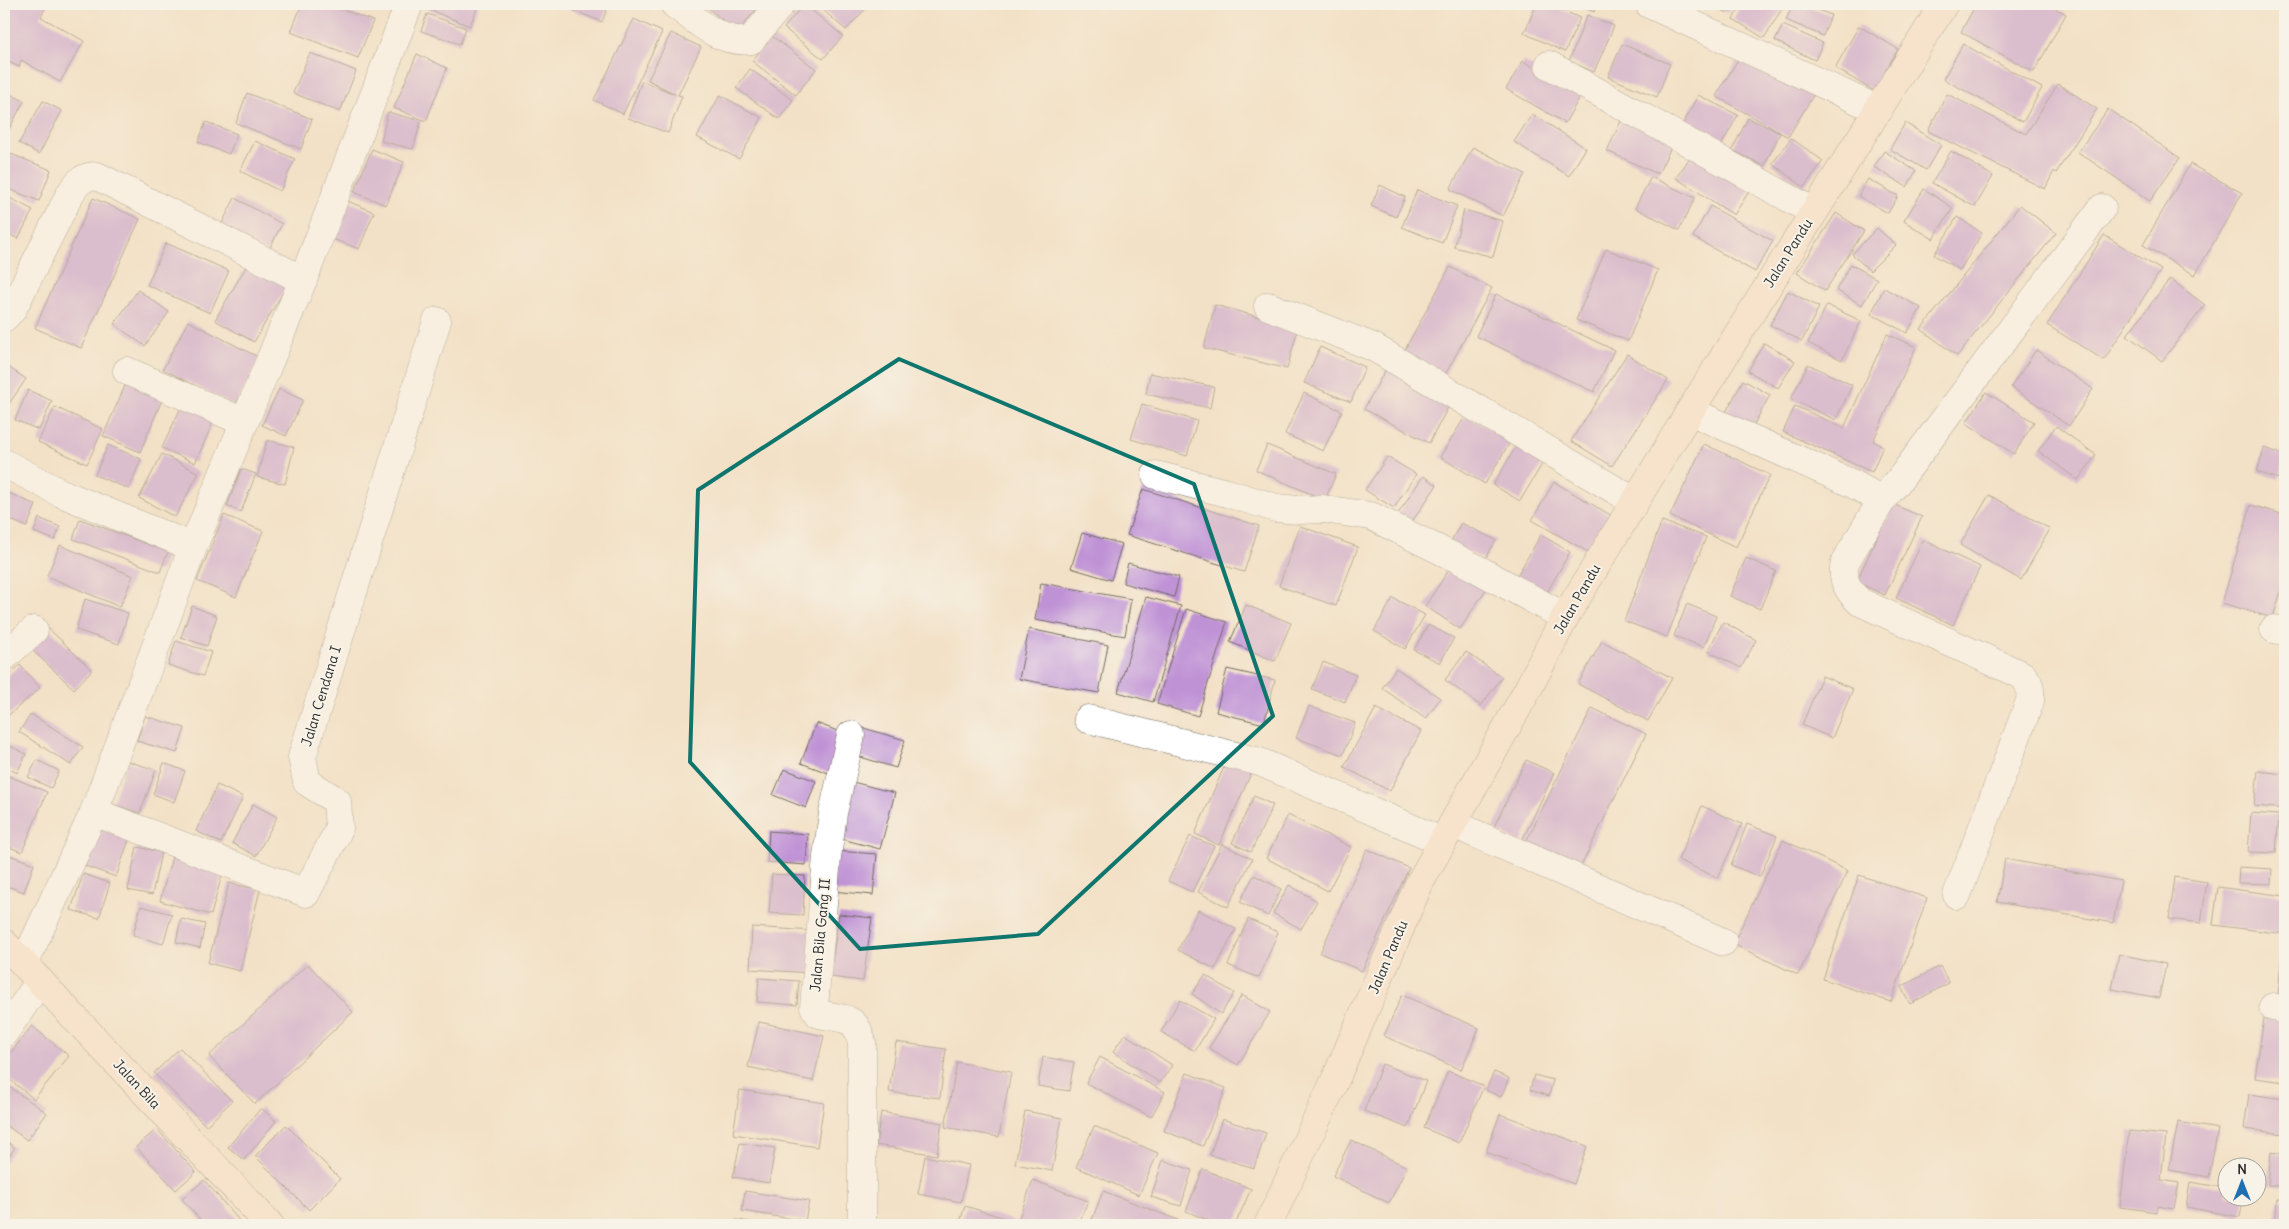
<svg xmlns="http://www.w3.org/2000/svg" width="2289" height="1229" font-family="Delius,sans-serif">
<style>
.building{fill:#bf92d6}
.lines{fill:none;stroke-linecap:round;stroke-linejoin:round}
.street-casing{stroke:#716b62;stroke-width:29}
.secondary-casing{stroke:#716b62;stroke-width:29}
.street{stroke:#fff;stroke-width:28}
.secondary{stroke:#fde4d0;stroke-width:28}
.marked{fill:none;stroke:#0f766e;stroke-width:4;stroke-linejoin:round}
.labels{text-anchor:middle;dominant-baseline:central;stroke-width:4;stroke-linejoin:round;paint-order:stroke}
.street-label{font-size:14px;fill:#2b2b2b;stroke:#f7f3e8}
</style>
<rect width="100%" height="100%" fill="#f7f3e8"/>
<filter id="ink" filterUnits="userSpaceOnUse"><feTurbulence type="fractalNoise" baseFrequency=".02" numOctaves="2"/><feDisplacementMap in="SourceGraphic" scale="10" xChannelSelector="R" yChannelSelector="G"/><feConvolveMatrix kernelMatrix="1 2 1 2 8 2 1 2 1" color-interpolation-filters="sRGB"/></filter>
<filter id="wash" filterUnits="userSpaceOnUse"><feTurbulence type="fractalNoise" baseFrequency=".0096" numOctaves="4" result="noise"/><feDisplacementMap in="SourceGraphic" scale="20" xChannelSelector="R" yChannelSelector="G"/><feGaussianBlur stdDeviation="1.12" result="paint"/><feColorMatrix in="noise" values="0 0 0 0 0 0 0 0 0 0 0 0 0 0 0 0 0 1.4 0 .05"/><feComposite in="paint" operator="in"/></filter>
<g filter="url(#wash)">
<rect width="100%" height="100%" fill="#f3e1c7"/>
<g id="blocks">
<g class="building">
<polygon points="4,4 47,4 41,17 84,41 60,82 21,60 19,67 4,60"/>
<polygon points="302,4 327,4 373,21 358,58 291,32"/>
<polygon points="429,4 479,4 470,26 427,9"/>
<polygon points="558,4 609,4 602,22"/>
<polygon points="703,4 761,4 737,32"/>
<polygon points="804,4 843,36 823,59 784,28"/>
<polygon points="816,4 870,4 846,30"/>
<polygon points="1537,4 1549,4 1580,18 1565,52 1524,33"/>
<polygon points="1575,4 1597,4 1594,12"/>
<polygon points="1709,4 1733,4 1728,13"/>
<polygon points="1742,4 1785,4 1764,38 1733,19"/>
<polygon points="1793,4 1802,4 1831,15 1823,36 1786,20"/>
<polygon points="1976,4 2047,4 2066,14 2034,72 1961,32"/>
<polygon points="427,14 466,28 460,44 421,31"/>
<polygon points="1587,15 1614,26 1594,72 1569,61"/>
<polygon points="634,19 662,32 623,114 594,100"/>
<polygon points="1783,25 1823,43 1815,60 1775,41"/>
<polygon points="1859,26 1898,49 1874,91 1835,68"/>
<polygon points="671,33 701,47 678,95 682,96 668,133 628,118 642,81 675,94 648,80"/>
<polygon points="772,36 816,69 796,95 752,61"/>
<polygon points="1622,44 1670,64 1657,97 1608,77"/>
<polygon points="1963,44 2042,88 2023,122 1943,79"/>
<polygon points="310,53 356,71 340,112 293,93"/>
<polygon points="1742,53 1814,94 1788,137 1716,96"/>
<polygon points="417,54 447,68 426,121 394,108"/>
<polygon points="1523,61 1581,95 1565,123 1506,89"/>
<polygon points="750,69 793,100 779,119 736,88"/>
<polygon points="2058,84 2097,109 2056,173 2054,171 2045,189 1928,131 1947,94 2026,134"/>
<polygon points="4,91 24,101 7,133 4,132"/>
<polygon points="247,93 312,119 301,149 236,123"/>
<polygon points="720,95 762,118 739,159 697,137"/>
<polygon points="1698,95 1738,115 1721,146 1682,126"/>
<polygon points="43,101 62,111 39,154 19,143"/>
<polygon points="2108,109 2180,158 2150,201 2078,152"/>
<polygon points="388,112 421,121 413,149 381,141"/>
<polygon points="1532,114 1586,148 1569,176 1514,142"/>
<polygon points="1623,117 1674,141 1658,174 1607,151"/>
<polygon points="1748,118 1780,133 1764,166 1732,150"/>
<polygon points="206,122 237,134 229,154 198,142"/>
<polygon points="1905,123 1941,145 1926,170 1890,149"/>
<polygon points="1791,138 1823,161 1804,187 1772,164"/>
<polygon points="255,141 295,159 280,191 240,171"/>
<polygon points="1473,147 1525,174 1503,216 1450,189"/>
<polygon points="372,149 404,162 386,205 354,192"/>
<polygon points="1884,151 1916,171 1907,187 1874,167"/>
<polygon points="1951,151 1993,176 1975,207 1932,183"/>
<polygon points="1693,153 1750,190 1734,215 1676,178"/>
<polygon points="11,154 51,170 39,201 4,187 4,172"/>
<polygon points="2190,164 2242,193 2195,275 2143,245"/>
<polygon points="1651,177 1695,198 1679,230 1635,208"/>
<polygon points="1868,179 1898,196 1888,213 1858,196"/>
<polygon points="1380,185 1405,197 1396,217 1371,206"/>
<polygon points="1924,189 1953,208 1933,239 1904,221"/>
<polygon points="1417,190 1457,206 1442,243 1402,227"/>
<polygon points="4,195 33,210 18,239 4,231"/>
<polygon points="93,198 140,219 81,348 35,328"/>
<polygon points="235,198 282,224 268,252 220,227"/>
<polygon points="345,200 374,212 359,249 330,238"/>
<polygon points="2020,205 2056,233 1957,356 1921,329"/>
<polygon points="1710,206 1773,241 1755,272 1693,237"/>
<polygon points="1464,210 1503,221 1493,257 1454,247"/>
<polygon points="1836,213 1864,231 1825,291 1797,273"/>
<polygon points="1957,217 1982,233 1960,270 1934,255"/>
<polygon points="1877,228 1896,245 1870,271 1852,254"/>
<polygon points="2104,235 2161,270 2104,360 2047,325"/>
<polygon points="166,243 229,271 210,313 147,285"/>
<polygon points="1606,249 1658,270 1628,341 1576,320"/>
<polygon points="1851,264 1877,279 1862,305 1836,290"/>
<polygon points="247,265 286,287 254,342 215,320"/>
<polygon points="1450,267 1492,288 1445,375 1403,353"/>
<polygon points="2170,279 2205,305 2162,361 2127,335"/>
<polygon points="1884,288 1921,308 1907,333 1871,314"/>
<polygon points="138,290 169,312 145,346 114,324"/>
<polygon points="1788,291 1819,307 1802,341 1770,325"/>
<polygon points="1496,294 1614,350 1594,392 1476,336"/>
<polygon points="1215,305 1298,328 1287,369 1204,348"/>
<polygon points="1827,305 1861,321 1842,360 1808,343"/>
<polygon points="188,321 260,358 235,406 163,369"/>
<polygon points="1887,334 1916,347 1873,441 1883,446 1872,472 1783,432 1795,406 1844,428"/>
<polygon points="1764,343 1795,361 1778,388 1748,371"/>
<polygon points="1320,347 1365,367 1351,402 1304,383"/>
<polygon points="2036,350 2093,389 2069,426 2011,387"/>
<polygon points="1627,354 1668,380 1612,466 1571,441"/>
<polygon points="4,364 26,379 4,411"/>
<polygon points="1808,364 1852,385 1836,420 1791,399"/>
<polygon points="1387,367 1452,400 1429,443 1364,409"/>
<polygon points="1150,373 1214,387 1210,408 1146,394"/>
<polygon points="128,379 164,395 140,452 103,436"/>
<polygon points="1743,380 1770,395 1753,426 1726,412"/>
<polygon points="279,389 303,400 286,436 262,425"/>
<polygon points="28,390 52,401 39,430 15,420"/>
<polygon points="1986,392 2034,422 2014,454 1966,423"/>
<polygon points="1304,393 1342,411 1323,451 1285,434"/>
<polygon points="184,401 216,416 195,463 162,448"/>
<polygon points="1142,404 1197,421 1187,456 1131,439"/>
<polygon points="55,407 103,429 87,464 38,442"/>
<polygon points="1466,415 1510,442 1485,484 1440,457"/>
<polygon points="2056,426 2096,455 2078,480 2038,451"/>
<polygon points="267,440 294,447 285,484 257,477"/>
<polygon points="1704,444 1770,475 1736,547 1670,516"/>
<polygon points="108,445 141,459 129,489 95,475"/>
<polygon points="1267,445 1336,474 1325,500 1256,470"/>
<polygon points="1517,445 1544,461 1520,501 1493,485"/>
<polygon points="2264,448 2285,455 2279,479 2257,472"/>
<polygon points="162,454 199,473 175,517 139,498"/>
<polygon points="1387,457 1416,474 1394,508 1365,490"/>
<polygon points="241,469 256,474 241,512 227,506"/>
<polygon points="1423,476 1437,485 1409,526 1396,517"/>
<polygon points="1554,482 1612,516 1590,553 1532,520"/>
<polygon points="1143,489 1259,526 1244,572 1127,535"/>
<polygon points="4,491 36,505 27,527 4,517"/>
<polygon points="1989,495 2050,529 2021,580 1960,545"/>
<polygon points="1893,504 1922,517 1885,595 1856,582"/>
<polygon points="2251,505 2285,515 2285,577 2273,618 2222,603"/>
<polygon points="224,515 263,531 236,597 197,581"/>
<polygon points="39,518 60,527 55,540 34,532"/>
<polygon points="80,519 168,552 160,572 73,539"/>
<polygon points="1662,521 1706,537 1667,637 1624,621"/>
<polygon points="1461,523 1496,540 1485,560 1450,543"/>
<polygon points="1300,526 1358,547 1336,606 1279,586"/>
<polygon points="1082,533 1122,544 1111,580 1071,568"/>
<polygon points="1541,535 1570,552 1546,594 1516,577"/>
<polygon points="1923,540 1980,567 1953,625 1896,598"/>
<polygon points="60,545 133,576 120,607 47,576"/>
<polygon points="1746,558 1776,571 1760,609 1730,596"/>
<polygon points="1128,563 1179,577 1174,597 1123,583"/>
<polygon points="1452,565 1487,588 1460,629 1425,606"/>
<polygon points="1041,583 1131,599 1125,636 1035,620"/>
<polygon points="1146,597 1181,606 1153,702 1118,692"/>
<polygon points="1393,598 1425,615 1405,649 1374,631"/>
<polygon points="85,599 128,613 119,644 76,630"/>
<polygon points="1687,604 1716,616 1704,647 1674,636"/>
<polygon points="1246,605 1291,623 1275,661 1230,642"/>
<polygon points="192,606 217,616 207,646 181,637"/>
<polygon points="1186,609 1227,622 1198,716 1157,704"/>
<polygon points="1723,622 1756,640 1741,668 1708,651"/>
<polygon points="1428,625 1454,638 1440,663 1414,650"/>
<polygon points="48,628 92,670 74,689 30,648"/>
<polygon points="1029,629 1108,645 1099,693 1019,679"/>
<polygon points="176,641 211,652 203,676 168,665"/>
<polygon points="1602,641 1672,678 1648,721 1578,684"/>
<polygon points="1466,652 1502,677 1481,706 1445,680"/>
<polygon points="1323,662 1356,675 1345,702 1312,689"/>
<polygon points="20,665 40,688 4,719 4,679"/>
<polygon points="1396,668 1440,698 1426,719 1382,688"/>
<polygon points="1227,669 1275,680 1264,724 1216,712"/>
<polygon points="1822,676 1853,689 1832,738 1802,725"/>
<polygon points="1309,706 1355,723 1343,755 1296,738"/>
<polygon points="1376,708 1421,731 1390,791 1344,767"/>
<polygon points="1592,708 1646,734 1576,876 1522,850"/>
<polygon points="31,714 83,747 71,765 19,732"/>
<polygon points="145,716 185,728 177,753 137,741"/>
<polygon points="816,723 846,734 831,774 801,763"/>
<polygon points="860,727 905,740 896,768 851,754"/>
<polygon points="4,743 26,754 17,773 4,766"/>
<polygon points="1228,758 1253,769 1219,845 1195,834"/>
<polygon points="37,760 59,771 51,788 28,777"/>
<polygon points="1526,760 1554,773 1521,843 1493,829"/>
<polygon points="127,761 156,770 140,813 112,804"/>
<polygon points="164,763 185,771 174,802 153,794"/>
<polygon points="784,769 816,781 806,808 773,795"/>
<polygon points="2258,771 2285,774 2285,809 2254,806"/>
<polygon points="4,774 47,792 22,852 4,845"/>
<polygon points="849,781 895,793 880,849 834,837"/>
<polygon points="217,785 243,797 221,843 196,831"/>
<polygon points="1254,796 1273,805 1251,852 1232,843"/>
<polygon points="253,804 277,817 256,856 232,843"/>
<polygon points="1702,806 1742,824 1718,878 1678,860"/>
<polygon points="2251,813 2279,815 2276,853 2248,852"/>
<polygon points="1288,815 1351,847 1328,891 1266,858"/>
<polygon points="1747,824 1777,836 1760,877 1731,865"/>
<polygon points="99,827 130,837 116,877 85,866"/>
<polygon points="769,831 808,834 806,865 767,862"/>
<polygon points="1190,836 1214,846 1192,892 1168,881"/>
<polygon points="1783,840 1848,871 1798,975 1733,944"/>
<polygon points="1222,844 1252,859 1228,907 1198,892"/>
<polygon points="137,847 161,852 152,895 128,890"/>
<polygon points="1367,849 1409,868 1362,971 1320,953"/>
<polygon points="836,851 877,854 873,895 832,891"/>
<polygon points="4,853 34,864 24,892 4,885"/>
<polygon points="172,857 223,871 211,915 160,901"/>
<polygon points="2005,859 2121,881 2113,923 1997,902"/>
<polygon points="2239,867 2272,869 2271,884 2238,883"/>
<polygon points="83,874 110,883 99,918 71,910"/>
<polygon points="772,874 805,876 803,915 769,913"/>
<polygon points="1254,875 1281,889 1268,916 1240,902"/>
<polygon points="1859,875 1927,898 1891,1002 1823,979"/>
<polygon points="2175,877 2207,882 2201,923 2169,919"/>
<polygon points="229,883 260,890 240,971 208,963"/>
<polygon points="1289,885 1317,901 1301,929 1273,913"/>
<polygon points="2218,887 2285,896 2285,934 2213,925"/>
<polygon points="141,906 172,914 163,944 133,935"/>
<polygon points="1198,910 1236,929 1215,969 1178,950"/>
<polygon points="839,914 872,918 863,981 830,977"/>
<polygon points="181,919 205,924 200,948 176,942"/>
<polygon points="1248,919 1278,932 1259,978 1228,965"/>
<polygon points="752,927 813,931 810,973 750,969"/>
<polygon points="2282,950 2285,951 2285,995 2278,995"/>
<polygon points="2119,954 2166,964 2159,998 2112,989"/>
<polygon points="308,964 353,1012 255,1104 209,1056"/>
<polygon points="1940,966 1949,983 1910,1004 1901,987"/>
<polygon points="1205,975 1234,993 1221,1014 1192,994"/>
<polygon points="759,978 799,981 797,1005 757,1002"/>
<polygon points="1242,995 1270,1012 1238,1065 1209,1048"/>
<polygon points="1402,995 1479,1028 1461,1070 1384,1036"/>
<polygon points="1180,1000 1214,1019 1195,1051 1161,1032"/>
<polygon points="2264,1018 2285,1021 2285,1082 2255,1078"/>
<polygon points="759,1022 824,1036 813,1081 748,1067"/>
<polygon points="32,1026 69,1056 34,1099 4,1075 4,1061"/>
<polygon points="1125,1034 1172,1065 1160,1083 1113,1052"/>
<polygon points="896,1042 946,1049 940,1098 889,1092"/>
<polygon points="180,1048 232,1101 206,1126 154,1073"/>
<polygon points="1043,1057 1074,1062 1069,1091 1038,1086"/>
<polygon points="1100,1057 1165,1092 1151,1117 1086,1083"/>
<polygon points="957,1062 1011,1072 999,1137 945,1127"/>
<polygon points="1382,1064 1426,1081 1408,1128 1364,1111"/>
<polygon points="1448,1071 1484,1086 1459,1143 1424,1128"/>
<polygon points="1494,1072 1509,1078 1501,1097 1486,1090"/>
<polygon points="1187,1073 1226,1088 1203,1146 1164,1131"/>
<polygon points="1534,1075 1553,1080 1549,1096 1530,1090"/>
<polygon points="4,1083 47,1113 27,1140 4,1124"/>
<polygon points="740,1090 824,1103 817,1147 733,1134"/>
<polygon points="2249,1094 2285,1099 2285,1134 2244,1129"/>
<polygon points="261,1108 276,1121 244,1160 228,1147"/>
<polygon points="1025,1111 1062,1118 1052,1171 1015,1164"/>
<polygon points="881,1112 942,1123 937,1155 876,1145"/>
<polygon points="1500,1114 1587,1146 1574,1184 1486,1152"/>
<polygon points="1222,1119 1266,1133 1254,1168 1210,1155"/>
<polygon points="2178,1122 2218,1129 2209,1177 2169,1170"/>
<polygon points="286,1125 340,1179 309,1210 255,1156"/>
<polygon points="1094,1126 1158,1153 1139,1195 1076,1167"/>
<polygon points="157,1129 196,1172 176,1190 136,1147"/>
<polygon points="2129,1131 2166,1135 2161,1180 2179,1183 2174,1209 2157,1206 2157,1212 2120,1207"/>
<polygon points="4,1139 15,1148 4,1163"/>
<polygon points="1351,1140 1407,1167 1389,1203 1333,1176"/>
<polygon points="740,1143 775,1148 769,1183 733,1177"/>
<polygon points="2271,1152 2285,1154 2285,1187 2268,1185"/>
<polygon points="925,1156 969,1165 961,1202 918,1194"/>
<polygon points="1163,1160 1192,1170 1181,1206 1151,1197"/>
<polygon points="1203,1169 1251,1189 1235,1225 1219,1225 1186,1211"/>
<polygon points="204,1180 243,1225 205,1225 182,1199"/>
<polygon points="1033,1180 1088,1201 1078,1225 1023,1225 1017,1223"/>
<polygon points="2190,1182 2226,1188 2226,1196 2244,1196 2240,1217 2186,1207"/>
<polygon points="745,1191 809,1201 805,1221 742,1211"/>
<polygon points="1103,1191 1191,1225 1090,1225"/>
<polygon points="2277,1199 2285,1200 2285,1225 2275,1225"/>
<polygon points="965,1206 1015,1221 1014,1225 959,1225"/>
<polygon points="736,1220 766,1224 765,1225 736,1225"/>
<polygon points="1318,1220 1336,1225 1317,1225"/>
</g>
</g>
</g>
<g filter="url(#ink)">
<use href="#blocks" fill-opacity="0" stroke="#716b62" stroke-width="1"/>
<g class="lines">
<defs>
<g id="street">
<path d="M674 4C698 21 719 44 751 40L781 4"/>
<polyline points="1649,4 1879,110"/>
<polyline points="1549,65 1814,212"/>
<polyline points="1268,306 1373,347 1634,501"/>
<path d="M4 318 12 310 70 194C77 183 82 176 97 176L303 280"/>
<polyline points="127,371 244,422"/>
<polyline points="1690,411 1853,484 1882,500"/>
<polyline points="4,463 61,493 193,547"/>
<polyline points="1156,475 1227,493 1276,508 1299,510 1323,509 1371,516 1472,566 1565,617"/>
<polyline points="2274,629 2285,631"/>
<polyline points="4,657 34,630"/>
<polyline points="1088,719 1260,762 1441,841"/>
<path d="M851 735 833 813 827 857 814 1007 819 1014C843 1020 856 1014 862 1043V1225"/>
<polyline points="94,812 306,893 339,829 337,801 307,782 302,757 437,321"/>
<polyline points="1453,824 1723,942"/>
<path d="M1957 895 2030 701C2031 689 2030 683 2022 675L1860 602C1847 590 1841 579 1845 562L1882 500 1900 479 2102 208"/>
<polyline points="24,964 94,812 193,547 303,280 409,4"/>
<polyline points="2273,1007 2285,1010"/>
<polyline points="4,1033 40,981"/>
</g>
<g id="secondary">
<polyline points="4,943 270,1225"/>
<polyline points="1268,1225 1336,1078 1419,884 1528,689 1565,617 1690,411 1944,4"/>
</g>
</defs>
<use href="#street" class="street-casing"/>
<use href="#secondary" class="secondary-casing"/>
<use href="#street" class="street"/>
<use href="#secondary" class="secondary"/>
</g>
</g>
<path d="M0 0H2289V1229H0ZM899 359 1194 484 1273 716 1038 934 860 949 690 762 698 490Z" fill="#f3e1c7" fill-opacity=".55" fill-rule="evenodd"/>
<path class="marked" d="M899 359 1194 484 1273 716 1038 934 860 949 690 762 698 490Z"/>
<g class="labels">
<g class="street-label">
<text transform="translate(1788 253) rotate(-58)">Jalan Pandu</text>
<text transform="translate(1577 599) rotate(-60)">Jalan Pandu</text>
<text transform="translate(321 696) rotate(-73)">Jalan Cendana I</text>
<text transform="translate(820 935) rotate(-85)">Jalan Bila Gang II</text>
<text transform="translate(1388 957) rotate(-67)">Jalan Pandu</text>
<text transform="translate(137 1084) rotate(47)">Jalan Bila</text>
</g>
</g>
<rect width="2289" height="1229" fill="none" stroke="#f7f3e8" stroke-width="20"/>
<g transform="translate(2242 1182)"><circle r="24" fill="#f7f3e8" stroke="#a5a39c"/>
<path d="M0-4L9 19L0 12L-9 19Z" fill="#1f6fb2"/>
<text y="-8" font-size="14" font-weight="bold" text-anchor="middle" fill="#2b2b2b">N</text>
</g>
</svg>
